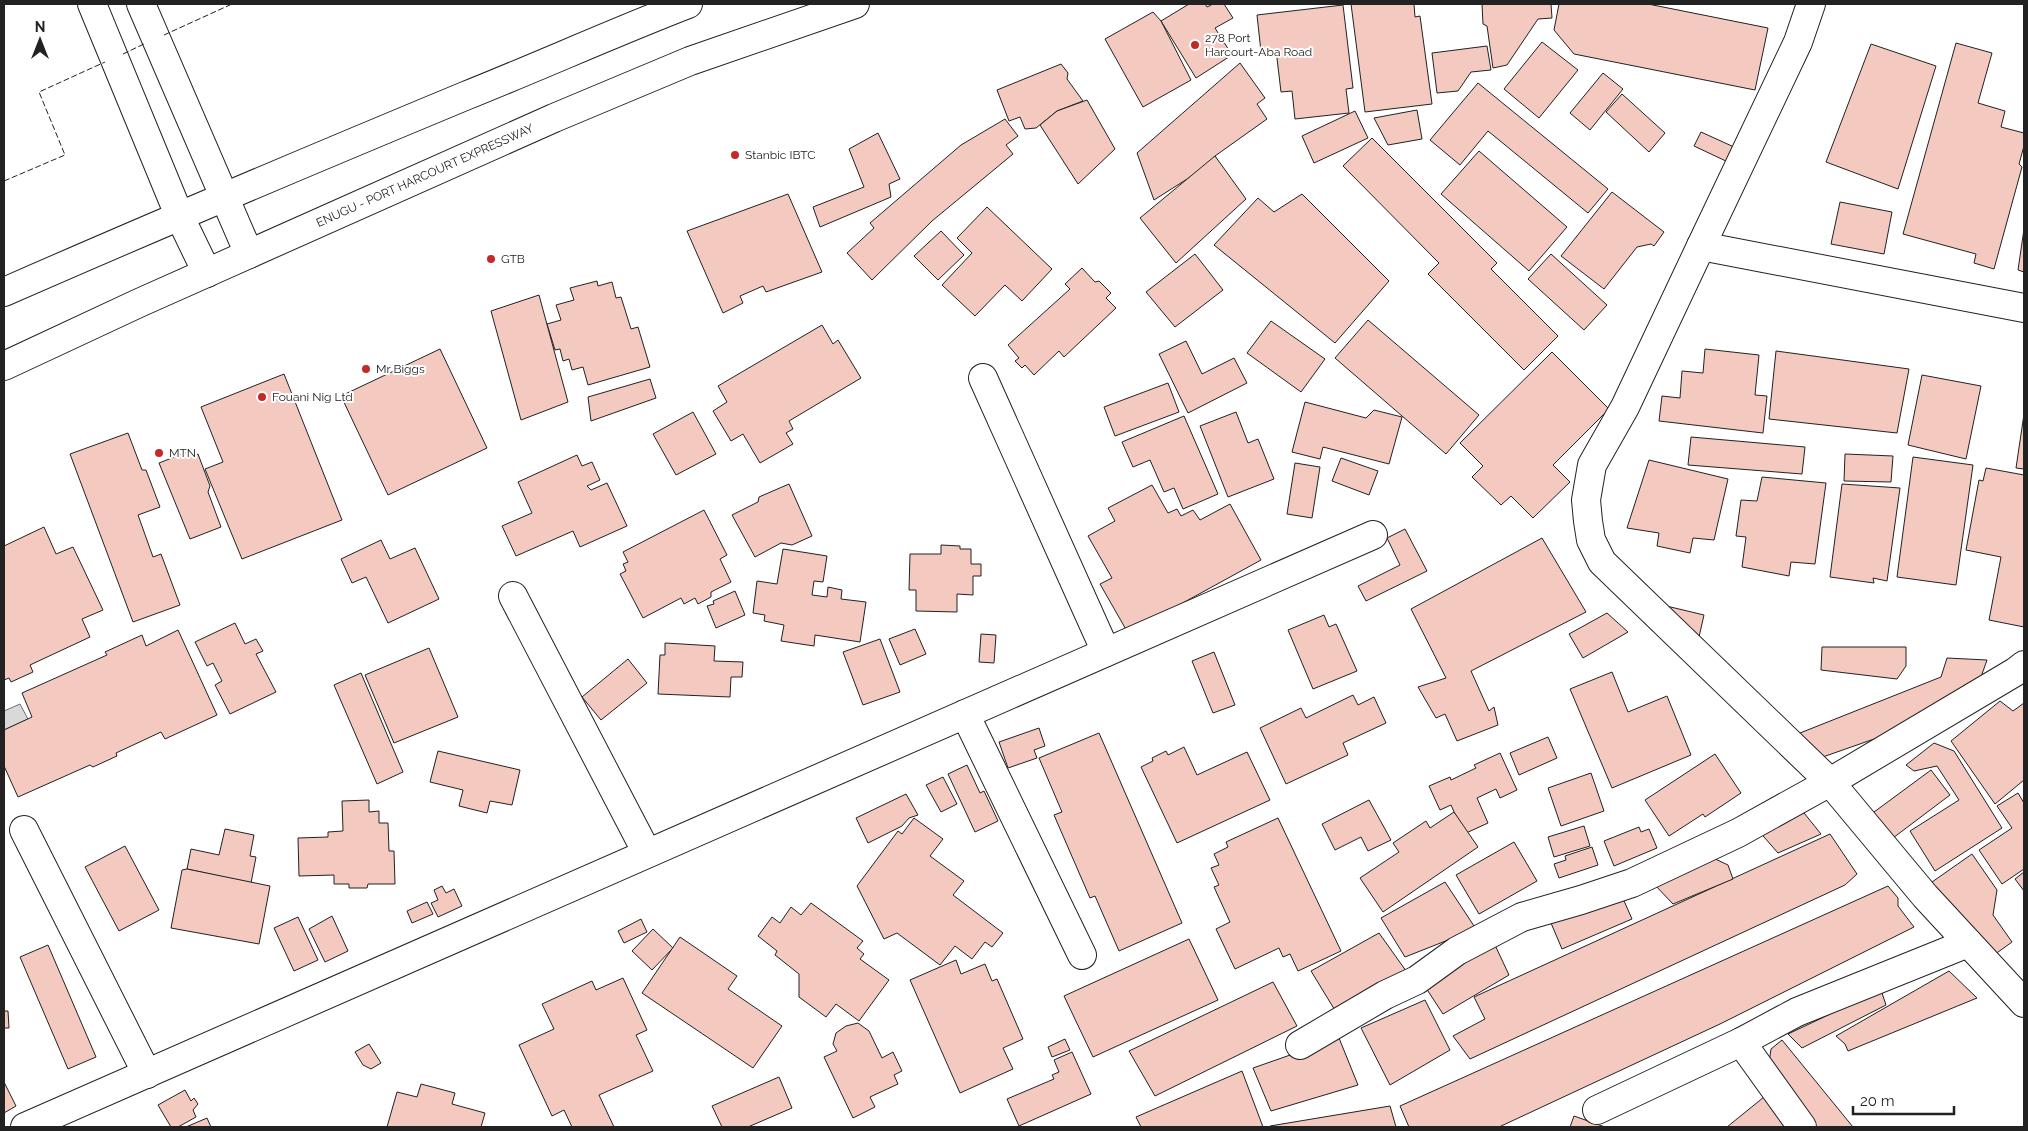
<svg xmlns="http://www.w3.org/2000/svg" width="2028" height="1131" font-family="Raleway,sans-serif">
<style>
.water{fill:#d9d9d9;stroke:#6f6f6f}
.building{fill:#f3c9c0;stroke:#222}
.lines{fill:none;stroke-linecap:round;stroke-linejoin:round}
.minor-casing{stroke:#222;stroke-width:30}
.highway-casing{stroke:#222;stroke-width:30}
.minor{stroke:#fff;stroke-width:28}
.highway{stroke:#fff;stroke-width:28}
.fence{stroke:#222;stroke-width:1;stroke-dasharray:6 2.5;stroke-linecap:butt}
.poi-dot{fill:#c62828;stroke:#fff;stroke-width:2}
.labels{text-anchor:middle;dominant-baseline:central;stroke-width:4;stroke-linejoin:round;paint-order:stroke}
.poi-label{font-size:12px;fill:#222;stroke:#fff;text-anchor:start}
.street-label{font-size:12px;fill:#222;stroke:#fff}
</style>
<rect width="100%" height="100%" fill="#fff"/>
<polygon class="water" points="20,704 28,719 4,730 4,711"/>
<g class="building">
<polygon points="1189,4 1205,4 1207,7 1213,4 1224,4 1233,18 1215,28 1232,55 1196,78 1161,21"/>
<polygon points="1351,4 1414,4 1415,17 1420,16 1432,104 1365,112"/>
<polygon points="1482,4 1551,4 1552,18 1538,19 1507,65 1493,68 1487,26 1483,24"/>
<polygon points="1559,4 1648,4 1768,28 1755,90 1574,54 1554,30"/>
<polygon points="1343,5 1353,88 1346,89 1349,113 1295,119 1292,91 1281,92 1276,50 1261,52 1257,15"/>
<polygon points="1153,12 1161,21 1191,80 1143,107 1105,39"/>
<polygon points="1542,42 1578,70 1539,118 1504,89"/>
<polygon points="1956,43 1992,53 1978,103 2005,111 2001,127 2024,133 2024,146 2019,164 2022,167 1994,269 1974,263 1976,254 1903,234"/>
<polygon points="1871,44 1936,66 1898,189 1826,162"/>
<polygon points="1487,46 1491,70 1471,72 1458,91 1437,93 1432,53"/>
<polygon points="1240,63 1265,98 1257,104 1267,119 1215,156 1217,160 1154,200 1137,153"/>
<polygon points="1061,64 1068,73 1067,79 1083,101 1057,111 1036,128 1025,129 1020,117 1009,121 997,90"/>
<polygon points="1603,73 1623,89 1590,130 1570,113"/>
<polygon points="1478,83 1608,189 1588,213 1488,131 1460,165 1430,140"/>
<polygon points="1622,94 1665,133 1649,152 1606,112"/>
<polygon points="1087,100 1115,149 1078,184 1040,125 1057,111"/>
<polygon points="1417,110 1422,139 1388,145 1374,118"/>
<polygon points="1355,111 1368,138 1314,163 1302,136"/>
<polygon points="1005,119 1018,136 1006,145 1013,154 932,221 872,280 847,253 874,228 870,223 961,145"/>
<polygon points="1701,132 1734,147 1728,162 1694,146"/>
<polygon points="878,133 900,179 889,184 891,197 820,227 813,207 864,187 849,149"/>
<polygon points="1372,138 1497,263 1491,269 1558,336 1524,370 1428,274 1439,263 1343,166"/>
<polygon points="1479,151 1567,227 1529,271 1441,194"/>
<polygon points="1215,156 1246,199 1176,263 1140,218"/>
<polygon points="1612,192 1664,232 1654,246 1651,244 1637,247 1604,289 1561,256"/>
<polygon points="788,194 822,272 766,292 763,286 740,296 743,303 723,313 687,231"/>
<polygon points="1302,194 1389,281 1335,343 1214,245 1258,198 1274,212"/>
<polygon points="1840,202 1892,212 1884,254 1831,244"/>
<polygon points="987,207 1052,269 1022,301 1005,285 975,316 942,285 972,253 957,238"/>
<polygon points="2024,229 2024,272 2018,270"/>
<polygon points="941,231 964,255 938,280 914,256"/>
<polygon points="1195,254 1223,290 1175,327 1146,292"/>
<polygon points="1551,254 1607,305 1584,330 1528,279"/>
<polygon points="1082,268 1095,282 1099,281 1111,293 1106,298 1116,308 1064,357 1059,351 1034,375 1025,365 1022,368 1015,361 1019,358 1008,345 1070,289 1065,284"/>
<polygon points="597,281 598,286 612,282 616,298 621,297 631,329 638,327 650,367 588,385 583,367 572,370 569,359 563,361 560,349 555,350 547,324 561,320 556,305 574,300 570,288"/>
<polygon points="539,295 568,402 521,420 491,311"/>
<polygon points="1368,320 1479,415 1446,454 1335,358"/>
<polygon points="1271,321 1325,359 1301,392 1247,353"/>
<polygon points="822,325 833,344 838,340 861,378 789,421 793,429 786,433 793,444 760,463 743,434 731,441 713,411 727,402 718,386"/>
<polygon points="1186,341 1202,374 1234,358 1247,383 1188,413 1159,354"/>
<polygon points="440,349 487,448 388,495 341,396"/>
<polygon points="1705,349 1759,355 1755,395 1767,396 1763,433 1659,421 1662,396 1680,398 1682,371 1703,373"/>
<polygon points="1776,351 1909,369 1897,433 1769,419"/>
<polygon points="1552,352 1609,409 1553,465 1570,482 1533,518 1511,496 1501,505 1472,477 1483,466 1460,443"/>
<polygon points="284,374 342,520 242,559 205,469 223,462 201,407"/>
<polygon points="1922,375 1981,386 1966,459 1908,445"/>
<polygon points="650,379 656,398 591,421 588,397"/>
<polygon points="1168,383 1179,412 1115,436 1104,407"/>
<polygon points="1305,402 1366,418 1374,410 1402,417 1389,464 1323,447 1320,459 1292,452"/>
<polygon points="693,412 716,454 676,475 653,434"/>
<polygon points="1236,412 1248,443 1258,439 1274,479 1228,497 1200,426"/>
<polygon points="2024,414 2024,469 2016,468"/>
<polygon points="1184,416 1218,494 1183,509 1174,488 1164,492 1150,460 1133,467 1122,442"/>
<polygon points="128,433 142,470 146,470 160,507 138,515 153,557 161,554 180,605 133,622 70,454"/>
<polygon points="1691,437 1805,447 1802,474 1688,465"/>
<polygon points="192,450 194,456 198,454 210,486 208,492 221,527 190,539 159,463"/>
<polygon points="1845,454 1893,456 1891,482 1844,481"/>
<polygon points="577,455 582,466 592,462 600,480 587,486 591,490 607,483 627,526 580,547 573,531 516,556 502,526 532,513 518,482"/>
<polygon points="1913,457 1973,465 1956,585 1897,577"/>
<polygon points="1341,458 1378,471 1369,495 1332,481"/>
<polygon points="1649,460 1728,479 1714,540 1693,538 1690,553 1657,546 1659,533 1627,528"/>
<polygon points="1295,463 1320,467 1312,518 1287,514"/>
<polygon points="1986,468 2024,475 2024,627 1989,620 2001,557 1966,550 1979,480 1983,481"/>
<polygon points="1762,477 1826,483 1815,564 1791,562 1789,576 1742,567 1746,537 1736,536 1741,500 1757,501"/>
<polygon points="789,484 812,536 792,545 781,543 755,557 732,515 758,502 759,497"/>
<polygon points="1842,484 1900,488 1887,581 1873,578 1874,583 1830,577"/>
<polygon points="1152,485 1168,513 1177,509 1181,516 1193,510 1200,520 1230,504 1261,560 1128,633 1100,584 1112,578 1088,536 1115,521 1108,508"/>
<polygon points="704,510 727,555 720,559 731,582 711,592 711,597 698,604 695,598 684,604 681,598 643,618 620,574 626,571 623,564 628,562 623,552"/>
<polygon points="44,527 56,554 73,547 103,610 82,619 90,637 30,665 33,672 11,682 9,678 4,680 4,546"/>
<polygon points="1405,529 1427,571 1366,601 1358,586 1400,565 1387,538"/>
<polygon points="1542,538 1586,612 1471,671 1489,711 1494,707 1498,725 1457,741 1445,714 1436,718 1418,687 1446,678 1411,609"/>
<polygon points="381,540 390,559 415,548 439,599 388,623 366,577 352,583 341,559"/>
<polygon points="941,545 960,546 960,549 971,549 971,564 981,564 981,576 973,576 973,595 957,594 957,612 916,611 916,590 909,590 910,554 941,554"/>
<polygon points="783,549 827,556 823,582 814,581 812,595 827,597 828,587 842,590 841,599 866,602 860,642 815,635 814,646 781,641 784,625 764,621 765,615 753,613 757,581 777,584"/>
<polygon points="735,591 745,615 716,628 707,606 714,604 713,601"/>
<polygon points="1654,603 1704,615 1699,637"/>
<polygon points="1607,613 1628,632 1583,658 1569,634"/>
<polygon points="1324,615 1329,627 1336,624 1357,671 1313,689 1288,630"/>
<polygon points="235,623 245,644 256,639 263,651 256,654 276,692 230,714 215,685 222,681 213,663 207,666 195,642"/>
<polygon points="915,629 926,654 900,665 889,639"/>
<polygon points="178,630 217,715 165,739 161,732 116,753 117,756 93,767 90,765 18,797 4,766 4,730 32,717 22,693 107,655 105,652 142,635 146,646"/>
<polygon points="981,634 996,635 994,663 979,662"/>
<polygon points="880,639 900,692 863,705 843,652"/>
<polygon points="665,643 715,646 714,661 743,662 742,677 731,677 730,697 658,694 660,655 665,655"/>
<polygon points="1822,647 1906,647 1906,666 1897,679 1821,670"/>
<polygon points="429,648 458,717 394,743 365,675"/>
<polygon points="1214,652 1235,705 1213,713 1192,661"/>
<polygon points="1947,658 1987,660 1971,705 1817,759 1812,747 1800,733 1941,677"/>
<polygon points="628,659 647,683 601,720 582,697"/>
<polygon points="1612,672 1628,712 1667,696 1691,755 1612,788 1570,689"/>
<polygon points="361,673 403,772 377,784 334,685"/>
<polygon points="1353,695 1358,705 1374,697 1386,723 1343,743 1348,755 1286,784 1260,728 1301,708 1306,718"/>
<polygon points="2000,701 2013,711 2024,703 2024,780 1995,804 1951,741"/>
<polygon points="1039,728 1045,746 1034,750 1037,758 1008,768 999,742"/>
<polygon points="1099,733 1182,923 1119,951 1095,896 1090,898 1054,815 1062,812 1039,758"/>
<polygon points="1548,737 1557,758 1519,775 1510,753"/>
<polygon points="1934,743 1954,751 2002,828 1935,871 1910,831 1959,800 1937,766 1914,771 1906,765"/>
<polygon points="1184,747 1197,775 1247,752 1270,800 1177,843 1141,767 1153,761 1152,758 1166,751 1168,755"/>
<polygon points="438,751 520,770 512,805 490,801 487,813 459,806 463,790 430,782"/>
<polygon points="1500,753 1517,790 1500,798 1496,789 1477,798 1488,823 1464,834 1451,805 1440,810 1429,786 1450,777 1451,780 1476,768 1474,765"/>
<polygon points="1715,754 1741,793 1705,817 1703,814 1669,836 1645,800"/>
<polygon points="967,765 980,793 984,791 998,821 975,832 948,774"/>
<polygon points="1931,770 1950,795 1889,841 1870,815"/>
<polygon points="1591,773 1604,811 1561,826 1548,788"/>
<polygon points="943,777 957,804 941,812 926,785"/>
<polygon points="2018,793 2024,803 2024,869 2002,884 1979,850 2012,828 1997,806"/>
<polygon points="906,794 918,815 909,818 902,826 868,843 856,818"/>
<polygon points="369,800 369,812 379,811 379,823 388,823 389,851 394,851 395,884 368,884 367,888 349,888 349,884 334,884 334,875 299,876 298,838 328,837 328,832 343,831 342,801"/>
<polygon points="1369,800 1391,840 1368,851 1361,837 1335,850 1322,824"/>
<polygon points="1800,808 1821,834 1778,853 1757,829"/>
<polygon points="1454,812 1478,847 1383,912 1360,878 1399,852 1393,843 1426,821 1430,828"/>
<polygon points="914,818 943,839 930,856 964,881 953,895 1003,933 992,947 985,942 972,959 955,946 940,965 897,933 884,939 857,886 898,831 902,834"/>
<polygon points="1278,818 1341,951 1298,971 1290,954 1283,957 1279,948 1235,969 1216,929 1230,922 1214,887 1219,885 1211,868 1219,865 1214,854 1228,847 1226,842"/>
<polygon points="1584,826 1590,846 1554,857 1548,837"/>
<polygon points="1639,827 1641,832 1649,829 1657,848 1614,866 1604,841"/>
<polygon points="225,829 254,835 250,856 256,857 251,883 187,869 191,849 219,855"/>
<polygon points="1830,834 1857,874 1845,885 1470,1059 1453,1036 1485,1019 1474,997"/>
<polygon points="1514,842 1537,881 1479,914 1456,875"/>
<polygon points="125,846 159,910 119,931 85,867"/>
<polygon points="1592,847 1598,865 1559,878 1554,864 1566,860 1565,856"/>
<polygon points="1972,854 1997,890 1993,915 2012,942 1987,960 1932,882"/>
<polygon points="1711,857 1728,865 1733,879 1673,904 1654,884"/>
<polygon points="187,869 270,886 259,944 171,928 182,870"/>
<polygon points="2024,872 2024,891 2015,879"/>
<polygon points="1445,882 1476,929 1405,957 1381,918"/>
<polygon points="442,886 446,893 454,889 462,906 438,917 431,903 438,900 434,890"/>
<polygon points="1888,886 1898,898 1898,906 1914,927 1720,1024 1499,1127 1409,1127 1400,1106"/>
<polygon points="1621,894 1632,919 1562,949 1551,923"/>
<polygon points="427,902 433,914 412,923 407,911"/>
<polygon points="811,903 863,941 857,948 864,954 860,959 889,980 859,1021 836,1004 826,1017 799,997 799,974 775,955 777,951 758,936 772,917 780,923 791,907 801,915"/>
<polygon points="332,916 348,951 325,962 309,929"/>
<polygon points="298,917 318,960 294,971 274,928"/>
<polygon points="641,919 647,932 624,943 618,931"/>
<polygon points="653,929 673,948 652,970 632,951"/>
<polygon points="1379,933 1409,975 1336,1012 1311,971"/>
<polygon points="680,937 737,976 728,989 782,1026 753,1068 642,993"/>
<polygon points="1189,939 1218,1000 1093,1057 1064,996"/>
<polygon points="48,945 96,1057 68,1069 20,957"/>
<polygon points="1495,945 1509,975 1443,1014 1424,985"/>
<polygon points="956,960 961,974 985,964 992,981 997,979 1023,1039 1003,1048 1013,1069 960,1093 910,980"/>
<polygon points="1949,971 1977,998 1848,1051 1845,1044 1836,1036"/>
<polygon points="623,978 647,1030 636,1035 653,1071 599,1095 614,1127 572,1127 564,1110 552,1116 519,1045 554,1029 542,1004 592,981 596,990"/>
<polygon points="1273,982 1297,1026 1155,1096 1129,1051"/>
<polygon points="1881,990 1886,1005 1802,1048 1788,1034"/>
<polygon points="1425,1000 1450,1050 1390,1085 1361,1028"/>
<polygon points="4,1011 8,1011 9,1028 4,1028"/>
<polygon points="858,1023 869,1031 882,1058 893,1052 902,1071 894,1075 898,1084 870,1097 875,1107 853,1118 824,1057 837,1051 833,1044 836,1033 846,1026"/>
<polygon points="1339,1038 1358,1085 1271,1111 1253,1068"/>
<polygon points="1065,1039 1070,1050 1052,1057 1048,1047"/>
<polygon points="1782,1040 1853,1127 1727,1127 1780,1084 1768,1070 1771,1049"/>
<polygon points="369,1044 381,1063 371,1069 363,1065 355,1052"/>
<polygon points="1072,1052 1091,1094 1019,1126 1007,1099 1054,1079 1052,1075 1059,1072 1054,1060"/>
<polygon points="1242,1071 1263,1127 1141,1127 1136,1117"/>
<polygon points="779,1077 792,1108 748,1127 722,1127 712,1106"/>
<polygon points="4,1082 16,1106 4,1113"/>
<polygon points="421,1084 455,1093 452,1104 485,1113 481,1127 387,1127 397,1092 417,1097"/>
<polygon points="185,1090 191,1101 194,1098 198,1104 193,1110 196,1117 178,1127 171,1127 158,1105"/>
<polygon points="1390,1106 1396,1127 1270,1127 1270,1126"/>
<polygon points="1574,1116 1605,1127 1570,1127"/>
<polygon points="207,1118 211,1127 186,1127"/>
</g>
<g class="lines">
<defs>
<g id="minor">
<polyline points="92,4 179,215 207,273"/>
<polyline points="141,4 249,254"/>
<polyline points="1811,4 1798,42 1701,246 1625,407 1592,465 1586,500 1588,521 1591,540 1602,562 1830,782 1925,896 2024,1003"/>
<polyline points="1701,246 2024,308"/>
<polyline points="983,378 1106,652"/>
<polyline points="513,596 647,853"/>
<polyline points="965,714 1082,955"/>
<polyline points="24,830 147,1074"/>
<polyline points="1741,1042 1802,1127"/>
<polyline points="1300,1045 1385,995 1417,980 1457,951 1522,917 1581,900 1632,883 1738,833 1830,782 2015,672 2024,665"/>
<polyline points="1597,1110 1741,1042 1797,1012 1968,943"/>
<polyline points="25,1127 1373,535"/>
</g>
<g id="highway">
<path d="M4 292C157 225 311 160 465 96 540 66 613 33 688 4"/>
<path id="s1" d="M4 366 139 303 554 118 690 61 855 4"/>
</g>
</defs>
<use href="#minor" class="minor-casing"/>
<use href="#highway" class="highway-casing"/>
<use href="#minor" class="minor"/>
<use href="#highway" class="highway"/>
<g class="fence">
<polyline points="164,35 232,4"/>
<polyline points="123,54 146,43"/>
<polyline points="4,181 65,155 39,92 105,62"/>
</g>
</g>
<g class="poi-dot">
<circle cx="1195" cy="45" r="5"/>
<circle cx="735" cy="155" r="5"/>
<circle cx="491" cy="259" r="5"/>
<circle cx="366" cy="369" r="5"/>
<circle cx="262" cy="397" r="5"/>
<circle cx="159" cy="453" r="5"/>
</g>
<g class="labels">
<g class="poi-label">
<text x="1205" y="38">278 Port<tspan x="1205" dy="14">Harcourt-Aba Road</tspan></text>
<text x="745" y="155">Stanbic IBTC</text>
<text x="501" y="259">GTB</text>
<text x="376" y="369">Mr Biggs</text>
<text x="272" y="397">Fouani Nig Ltd</text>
<text x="169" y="453">MTN</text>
</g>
<g class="street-label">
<text stroke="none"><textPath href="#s1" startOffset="462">ENUGU - PORT HARCOURT EXPRESSWAY</textPath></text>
</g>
</g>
<rect width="2028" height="1131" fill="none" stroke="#222222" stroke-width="10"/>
<g transform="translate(40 40)" stroke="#ffffff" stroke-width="4" paint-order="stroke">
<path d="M0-4L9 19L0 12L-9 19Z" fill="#222222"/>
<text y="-8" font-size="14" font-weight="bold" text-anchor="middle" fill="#222222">N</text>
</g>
<path d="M1853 1106v8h101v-8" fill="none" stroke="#222222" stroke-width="2.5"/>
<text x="1860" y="1106" font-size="15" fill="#222222" stroke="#ffffff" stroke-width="4" paint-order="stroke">20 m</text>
</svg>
